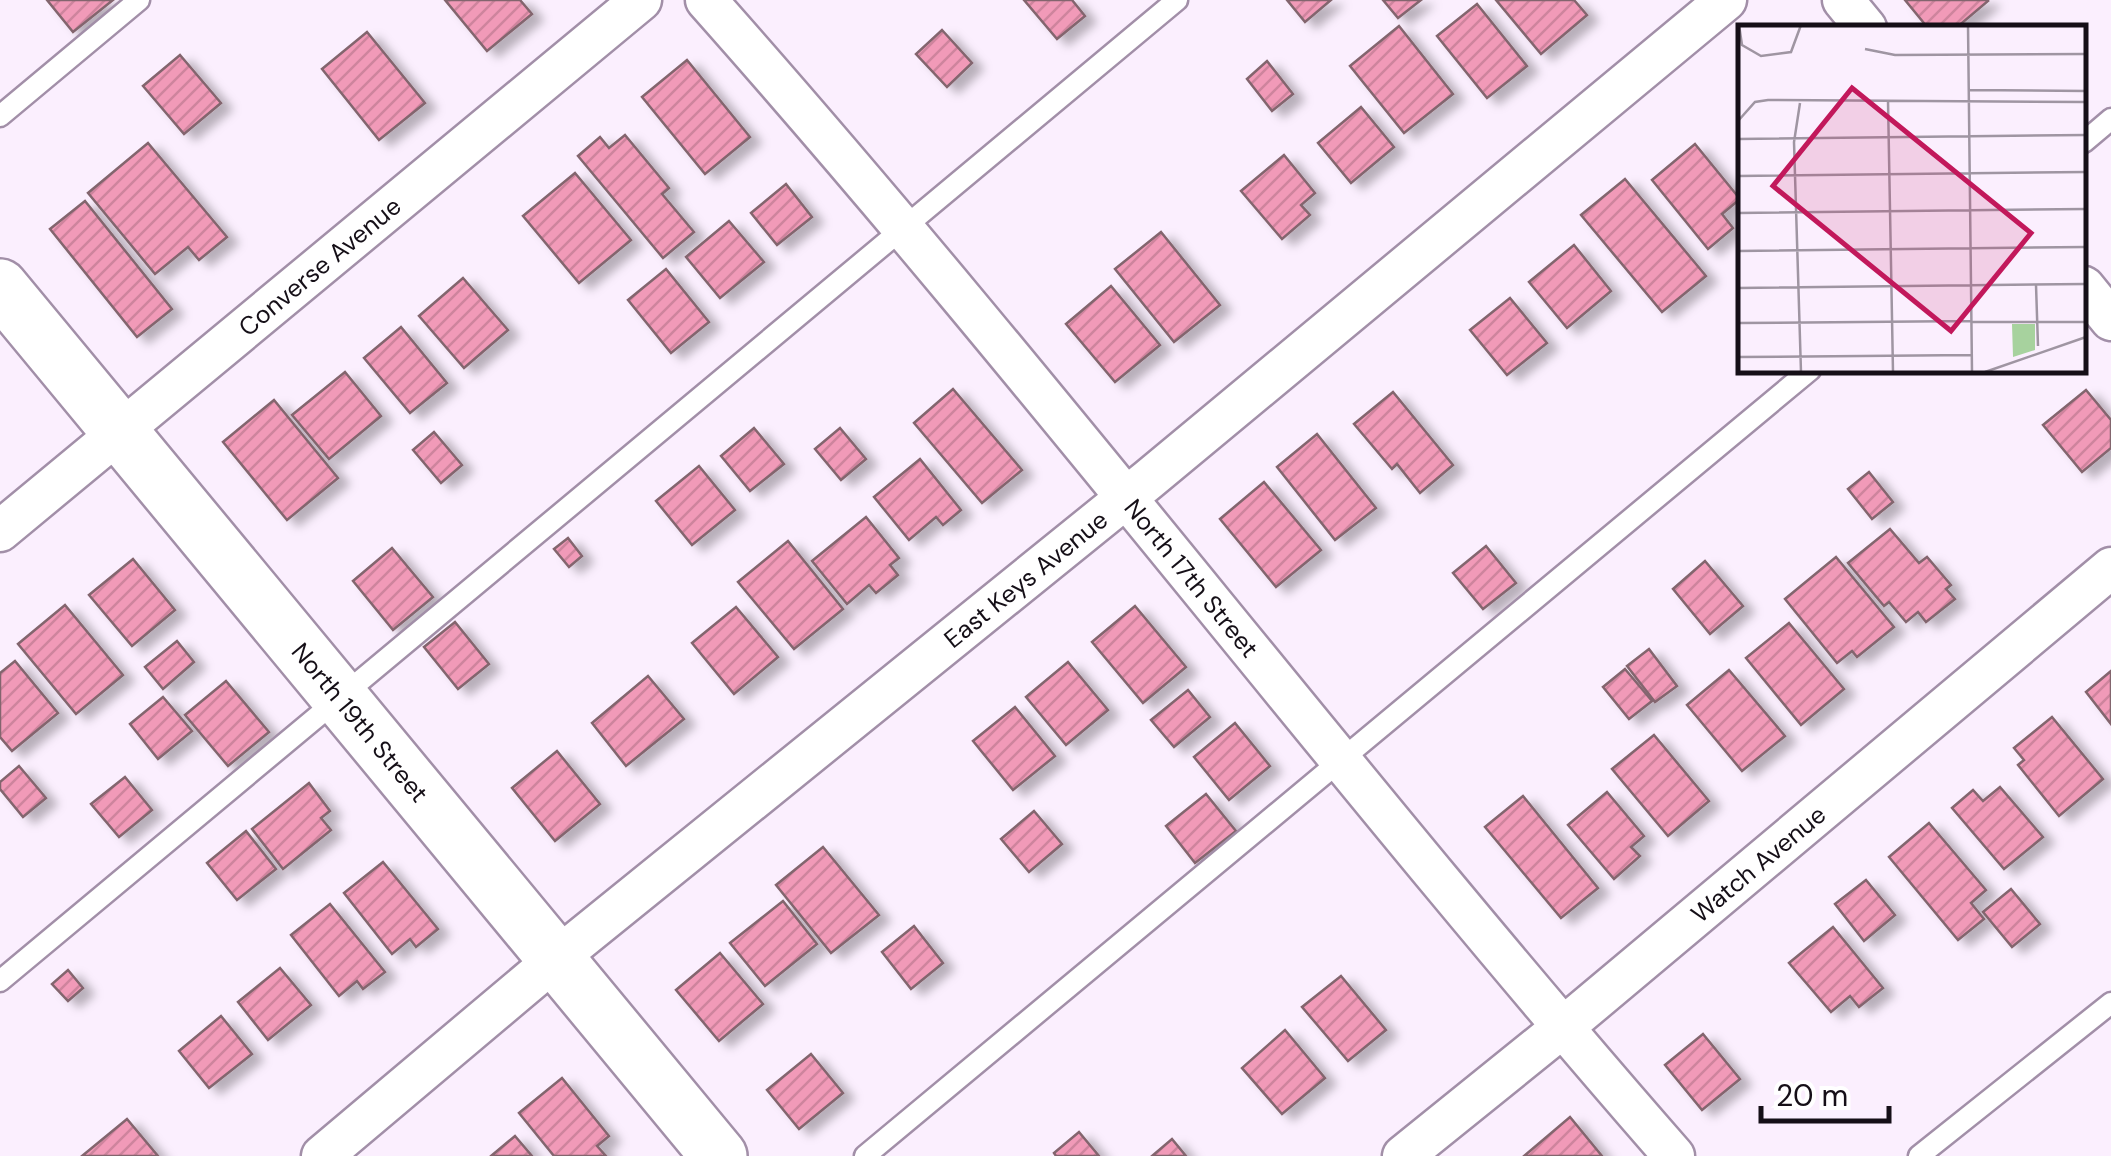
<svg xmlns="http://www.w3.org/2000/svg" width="2111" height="1156" font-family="'DM Sans',sans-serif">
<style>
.building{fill:url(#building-hatch);stroke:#83656e;stroke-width:2.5;filter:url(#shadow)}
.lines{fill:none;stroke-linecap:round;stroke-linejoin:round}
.lane-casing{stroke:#a28fa8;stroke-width:25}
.street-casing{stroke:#a28fa8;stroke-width:45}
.secondary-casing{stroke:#a28fa8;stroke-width:60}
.lane{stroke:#fff;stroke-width:20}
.street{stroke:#fff;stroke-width:40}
.secondary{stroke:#fff;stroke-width:55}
.labels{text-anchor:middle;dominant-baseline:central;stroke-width:8;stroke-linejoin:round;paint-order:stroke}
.street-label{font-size:25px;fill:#150f17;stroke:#fff}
.inset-road{fill:none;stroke:#9f95a2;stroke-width:2.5}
.view{fill:#c2185b;fill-opacity:0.15;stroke:#c2185b;stroke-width:5}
.inset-edge{fill:none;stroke:#150f17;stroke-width:5}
</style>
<defs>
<pattern id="building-hatch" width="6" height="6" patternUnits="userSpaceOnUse" patternTransform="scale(2.5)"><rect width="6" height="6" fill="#f19ab8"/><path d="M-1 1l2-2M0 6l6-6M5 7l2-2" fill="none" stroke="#ce849d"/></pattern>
<filter id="shadow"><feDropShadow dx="11" dy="6" stdDeviation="5" flood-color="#0004"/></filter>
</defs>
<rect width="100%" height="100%" fill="#fbeffe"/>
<g class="building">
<polygon points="47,0 113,0 73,32"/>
<polygon points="445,0 520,0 532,14 487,51"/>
<polygon points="1024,0 1072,0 1085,16 1057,39"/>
<polygon points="1287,0 1331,0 1305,22"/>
<polygon points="1383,0 1421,0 1398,18"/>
<polygon points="1496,0 1574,0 1587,15 1541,54"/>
<polygon points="1905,0 1987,0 1988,1 1956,28 1928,28"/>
<polygon points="1477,4 1527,66 1487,98 1437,36"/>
<polygon points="1399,26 1453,94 1404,133 1350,66"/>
<polygon points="942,30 972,63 947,87 916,54"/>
<polygon points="367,32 425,103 379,140 322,69"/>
<polygon points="180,55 221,103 184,134 143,86"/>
<polygon points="687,60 750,137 705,174 642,97"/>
<polygon points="1267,61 1293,94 1272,111 1247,79"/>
<polygon points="1361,107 1394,147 1351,183 1318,143"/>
<polygon points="625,135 669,188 662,194 694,232 663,258 578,156 600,137 609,148"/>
<polygon points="148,143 227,237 199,260 188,247 155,274 88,193"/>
<polygon points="1695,144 1740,199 1722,214 1733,228 1708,249 1652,180"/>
<polygon points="1284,155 1315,193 1301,205 1310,215 1282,239 1241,191"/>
<polygon points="575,173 631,240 579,283 523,216"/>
<polygon points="1625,179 1706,276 1662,312 1581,215"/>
<polygon points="786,184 812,217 777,245 751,213"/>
<polygon points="85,201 172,309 137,337 50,229"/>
<polygon points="729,221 764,262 720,298 686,257"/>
<polygon points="1161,232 1220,305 1174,342 1115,269"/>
<polygon points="1574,245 1611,291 1567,328 1529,282"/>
<polygon points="666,269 709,322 671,353 628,300"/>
<polygon points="463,278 508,330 464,368 419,316"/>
<polygon points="1111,286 1160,345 1115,382 1066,324"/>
<polygon points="1510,298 1547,343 1507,375 1470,330"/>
<polygon points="401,327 447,383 410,413 364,358"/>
<polygon points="345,372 381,416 329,459 292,415"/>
<polygon points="953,389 1022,470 982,503 914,423"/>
<polygon points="2086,390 2111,420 2111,448 2082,472 2043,425"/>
<polygon points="1393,392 1453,465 1420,493 1397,464 1392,469 1354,424"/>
<polygon points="274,400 338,478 287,520 223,442"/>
<polygon points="754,428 784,464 750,491 721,456"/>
<polygon points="840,428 866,459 841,480 815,449"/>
<polygon points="434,432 462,465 441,483 413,450"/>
<polygon points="1317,434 1376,508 1335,540 1277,467"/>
<polygon points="920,459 961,510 943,525 936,517 909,540 874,497"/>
<polygon points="699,466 735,510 692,545 656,501"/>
<polygon points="1869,472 1893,502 1872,519 1848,489"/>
<polygon points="1264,482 1321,550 1276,587 1220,519"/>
<polygon points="866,517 899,558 890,565 898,575 876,593 869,585 847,604 812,561"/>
<polygon points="1890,529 1919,563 1927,557 1951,585 1946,589 1955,599 1926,622 1918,612 1906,622 1889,602 1884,606 1848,563"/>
<polygon points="568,538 582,556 569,567 554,549"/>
<polygon points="788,541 843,609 794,649 738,582"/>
<polygon points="1486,546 1516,583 1483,609 1453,573"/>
<polygon points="392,548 433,597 393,630 353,581"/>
<polygon points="1836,557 1894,627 1857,657 1852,651 1837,663 1785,599"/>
<polygon points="133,559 175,610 132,646 89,595"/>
<polygon points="1705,561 1743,606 1710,634 1673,589"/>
<polygon points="65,605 123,675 76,714 18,644"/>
<polygon points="1135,606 1186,667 1143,703 1092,642"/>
<polygon points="736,607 778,657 734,694 692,643"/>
<polygon points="455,622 489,664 458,689 424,647"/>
<polygon points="1789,623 1844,689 1801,725 1746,658"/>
<polygon points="177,641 194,662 163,689 145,667"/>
<polygon points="1649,649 1677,686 1655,702 1627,666"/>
<polygon points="15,661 58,713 12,751 0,737 0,673"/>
<polygon points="1068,662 1108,710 1066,745 1026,697"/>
<polygon points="1625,669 1652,701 1629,719 1603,687"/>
<polygon points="1729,670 1785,736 1742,771 1687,705"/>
<polygon points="2111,671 2111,724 2086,692"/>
<polygon points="648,676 684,719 626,766 592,723"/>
<polygon points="226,681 269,732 228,766 185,715"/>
<polygon points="1188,690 1210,717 1174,747 1151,720"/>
<polygon points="163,697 192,731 158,759 130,724"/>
<polygon points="1015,707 1055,756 1013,790 973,741"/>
<polygon points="2052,717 2103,779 2059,816 2018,765 2024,760 2014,748"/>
<polygon points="1235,723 1270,766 1229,800 1194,757"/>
<polygon points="1654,735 1709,801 1668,836 1612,769"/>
<polygon points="557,751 600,804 555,841 512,788"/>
<polygon points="19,766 46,798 23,817 0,789 0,782"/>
<polygon points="125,777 152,810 119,837 91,804"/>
<polygon points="309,783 330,811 321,818 331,830 283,869 252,829"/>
<polygon points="2000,787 2043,837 2004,869 1952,808 1973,790 1983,801"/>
<polygon points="1607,792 1644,836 1631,847 1640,856 1614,879 1568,825"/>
<polygon points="1206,794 1236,831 1195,863 1166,826"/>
<polygon points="1523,796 1598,888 1561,918 1485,827"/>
<polygon points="1034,811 1062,844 1029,872 1001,839"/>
<polygon points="1929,823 1986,890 1971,903 1984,919 1958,940 1889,857"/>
<polygon points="246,831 276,869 237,900 207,863"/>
<polygon points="823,847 879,915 831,953 776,885"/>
<polygon points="383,862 438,929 416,947 410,939 392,954 344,893"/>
<polygon points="1866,880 1895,915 1864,941 1835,904"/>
<polygon points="2011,889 2040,924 2012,947 1983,912"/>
<polygon points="783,901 817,944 765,986 730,943"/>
<polygon points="330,904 385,972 363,989 357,981 339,996 291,935"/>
<polygon points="914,926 943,963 911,989 882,952"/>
<polygon points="1833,927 1883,988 1859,1007 1850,996 1831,1012 1789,963"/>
<polygon points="720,953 763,1004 719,1041 676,990"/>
<polygon points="280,968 311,1005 268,1040 238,1002"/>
<polygon points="68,970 83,988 68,1001 52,984"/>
<polygon points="1341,976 1386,1030 1348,1061 1302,1007"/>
<polygon points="221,1016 252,1054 209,1088 179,1051"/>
<polygon points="1285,1030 1325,1078 1282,1114 1242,1068"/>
<polygon points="1703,1034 1740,1079 1702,1110 1665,1065"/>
<polygon points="811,1054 843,1093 799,1129 767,1090"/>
<polygon points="562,1078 609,1136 597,1146 606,1156 554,1156 519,1113"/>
<polygon points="1570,1117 1602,1156 1524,1156"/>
<polygon points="127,1119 158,1156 82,1156"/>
<polygon points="1079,1132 1099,1156 1056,1156 1054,1153"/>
<polygon points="515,1136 532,1156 491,1156"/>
<polygon points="1172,1139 1186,1156 1152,1156"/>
</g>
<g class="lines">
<defs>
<g id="lane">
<polyline points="0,116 139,0"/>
<polyline points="2084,142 2111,119"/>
<polyline points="0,981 1177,0"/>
<polyline points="865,1156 1810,370"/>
<polyline points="1919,1156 2111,1003"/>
</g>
<g id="street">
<path id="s1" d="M706 0C1040 376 1343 778 1674 1156"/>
<polyline points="1843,0 1866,28"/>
<polyline points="2084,287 2111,320"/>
<path id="s2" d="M0 531 641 0"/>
<path id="s3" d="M322 1156 557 958 1148 480 1726 0"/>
<path id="s4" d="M1403 1156 1579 1014 2111 568"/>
</g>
<g id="secondary">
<path id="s5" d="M0 287 719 1156"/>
</g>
</defs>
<use href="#lane" class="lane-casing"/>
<use href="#street" class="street-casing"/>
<use href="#secondary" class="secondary-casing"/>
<use href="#lane" class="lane"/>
<use href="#street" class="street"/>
<use href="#secondary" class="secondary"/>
</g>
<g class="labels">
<g class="street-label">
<text stroke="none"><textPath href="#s2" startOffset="415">Converse Avenue</textPath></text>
<text stroke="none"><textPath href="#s1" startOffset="755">North 17th Street</textPath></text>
<text stroke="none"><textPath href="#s3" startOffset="910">East Keys Avenue</textPath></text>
<text stroke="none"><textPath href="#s5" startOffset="565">North 19th Street</textPath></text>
<text stroke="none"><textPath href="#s4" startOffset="460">Watch Avenue</textPath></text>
</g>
</g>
<g transform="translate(1738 25)">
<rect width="348" height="348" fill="#fbeffe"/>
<path d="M274 299H297V325L275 332Z" fill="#a7d29e"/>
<path class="inset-road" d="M1 0 4 20 23 31 53 27 63 0M230 0 234 347M127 24 157 30 348 29M230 65 348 66M150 76 155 347M62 78 56 117 63 347M0 96 17 77 30 75 348 77M0 114 348 110M0 151 348 147M0 188 348 184M0 226 348 222M298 260 300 321M0 263 348 259M233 297H348M0 298 233 296M0 332 234 330M247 347 348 312"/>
<path class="view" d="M114 63 293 208 213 306 35 161Z"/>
<rect width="348" height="348" class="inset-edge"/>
</g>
<path d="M1761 1106v15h128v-15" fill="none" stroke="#150f17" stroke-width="5"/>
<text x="1776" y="1106" font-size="30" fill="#150f17" stroke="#ffffff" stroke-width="8" paint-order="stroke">20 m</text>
</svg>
